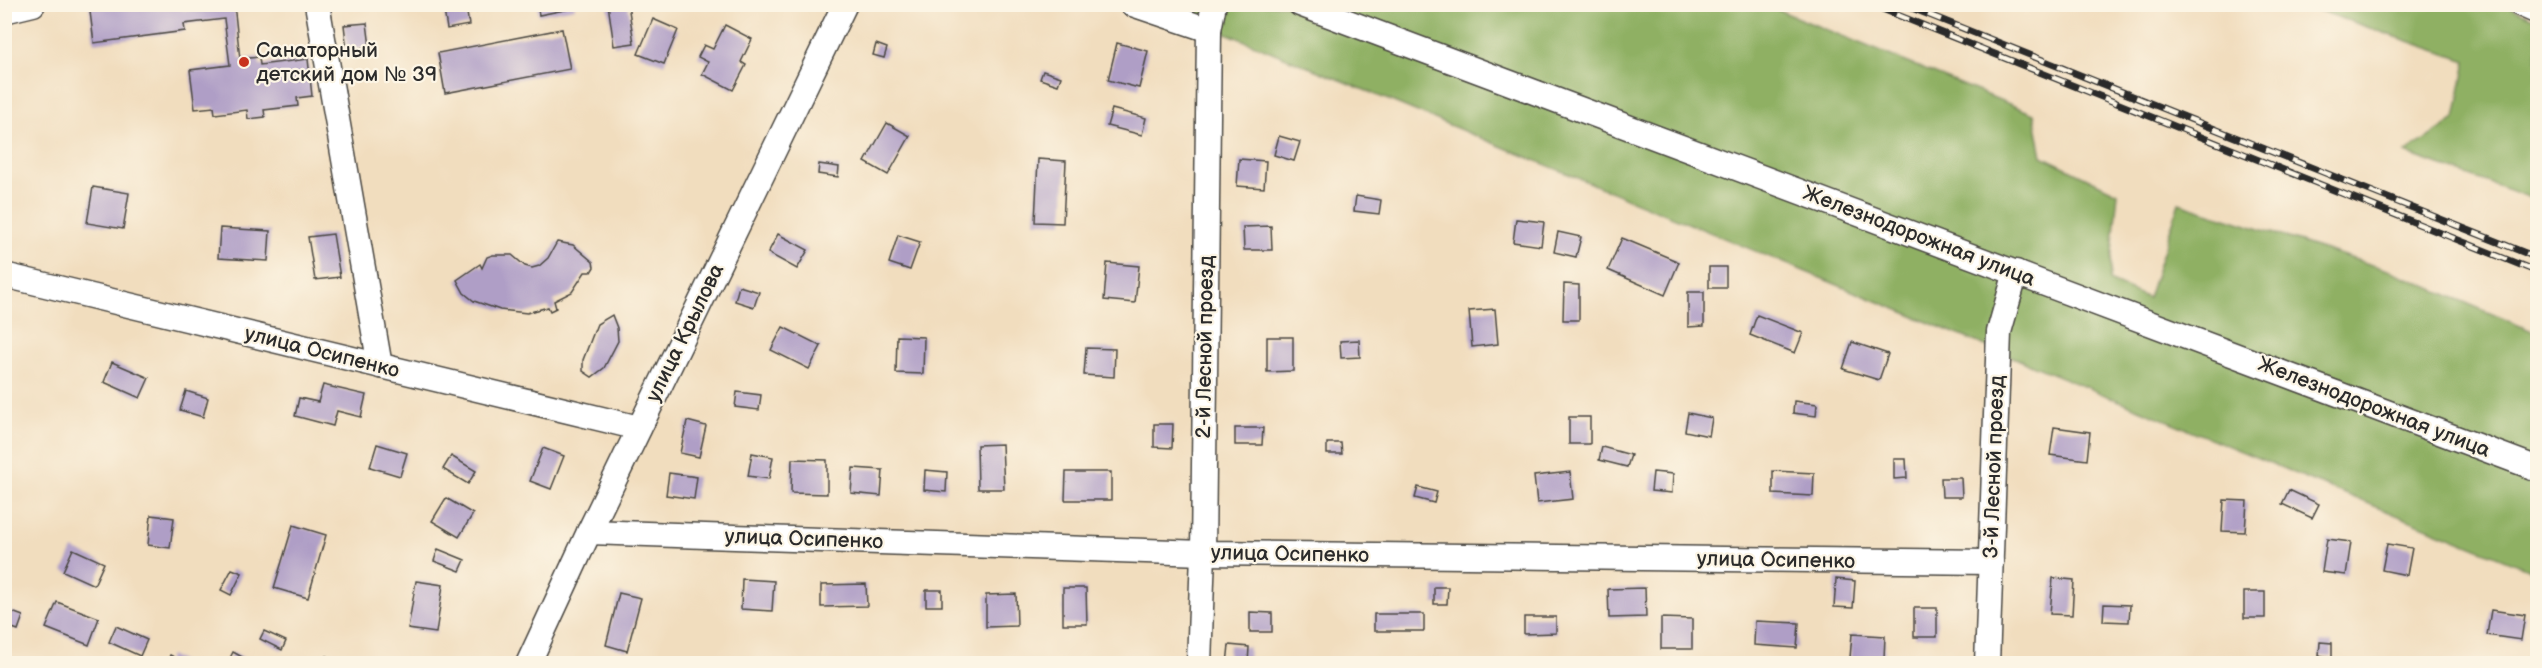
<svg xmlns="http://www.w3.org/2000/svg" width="2542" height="668" font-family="'Balsamiq Sans',sans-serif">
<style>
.forest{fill:#8fb063;stroke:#5d6e47;stroke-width:1.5}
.building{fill:#af9ec6}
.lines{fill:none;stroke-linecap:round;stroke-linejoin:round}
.minor-casing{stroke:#494641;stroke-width:27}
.minor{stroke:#fff;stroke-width:24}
.rail-casing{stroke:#2b2b2b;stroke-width:7}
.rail{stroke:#fcf5e5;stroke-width:4.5;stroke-dasharray:14;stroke-linecap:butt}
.poi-dot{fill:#c8321e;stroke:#fcf5e5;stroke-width:2}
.labels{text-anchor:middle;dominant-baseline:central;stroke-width:4.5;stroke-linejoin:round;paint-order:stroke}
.poi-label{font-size:21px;fill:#2b2b2b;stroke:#fcf5e5;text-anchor:start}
.street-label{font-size:21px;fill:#2b2b2b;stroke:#fcf5e5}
</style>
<rect width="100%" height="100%" fill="#fcf5e5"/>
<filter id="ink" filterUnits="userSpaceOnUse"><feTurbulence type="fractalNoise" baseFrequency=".0167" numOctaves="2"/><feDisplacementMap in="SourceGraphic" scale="12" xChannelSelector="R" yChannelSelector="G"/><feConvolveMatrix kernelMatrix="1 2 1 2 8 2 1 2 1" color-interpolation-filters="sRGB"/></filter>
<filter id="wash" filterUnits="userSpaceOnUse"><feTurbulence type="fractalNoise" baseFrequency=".008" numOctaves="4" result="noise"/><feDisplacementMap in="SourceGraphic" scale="24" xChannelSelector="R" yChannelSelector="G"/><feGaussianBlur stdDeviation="1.35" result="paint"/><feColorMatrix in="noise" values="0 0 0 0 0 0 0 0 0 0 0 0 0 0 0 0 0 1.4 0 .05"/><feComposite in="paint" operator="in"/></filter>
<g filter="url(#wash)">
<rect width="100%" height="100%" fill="#f1ddbe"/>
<g class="forest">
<polygon points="1158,5 1766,5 2034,114 2042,156 2118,193 2109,281 2148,298 2179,203 2391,271 2537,333 2537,573"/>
<polygon points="2303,5 2503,5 2537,19 2537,200 2405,153 2455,119 2466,61"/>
</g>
<g id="blocks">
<g class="building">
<polygon points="89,4 182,4 183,10 234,4 240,59 259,57 260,65 308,59 312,96 297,98 298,106 264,110 265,117 248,119 247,110 215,114 214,107 195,109 190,70 230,65 224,19 184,24 185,31 94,43"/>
<polygon points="443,4 508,4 508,6 467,13 469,25 447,29"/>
<polygon points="537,4 574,4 575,8 539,15"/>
<polygon points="608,4 628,4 634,43 614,46"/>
<rect x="946" y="4" width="31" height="6"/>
<polygon points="653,19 678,30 664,64 638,54"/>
<polygon points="367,23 370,47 347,50 344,25"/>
<polygon points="725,25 752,39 741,62 746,65 733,90 702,74 708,62 698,57 704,45 713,49"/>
<polygon points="562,29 570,69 445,93 438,53"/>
<polygon points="1117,43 1148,51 1139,88 1108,80"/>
<polygon points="876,44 887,48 884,58 873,55"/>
<polygon points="1043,71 1061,77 1058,85 1040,79"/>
<polygon points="1112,109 1146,118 1142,135 1107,126"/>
<polygon points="887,123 910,136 888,175 865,162"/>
<polygon points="1279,136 1300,142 1294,161 1274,155"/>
<polygon points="1038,159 1066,161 1063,223 1035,222"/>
<polygon points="1239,159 1266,161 1264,188 1237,186"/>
<polygon points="819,164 839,167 838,177 818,174"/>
<polygon points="93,187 129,193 123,229 87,223"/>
<polygon points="1356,196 1381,200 1379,214 1354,211"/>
<polygon points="1516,219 1544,222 1541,246 1513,242"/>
<polygon points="1271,226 1272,250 1244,250 1243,227"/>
<polygon points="220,228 270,231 268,261 218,258"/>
<polygon points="1558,232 1581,237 1576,257 1554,252"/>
<polygon points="333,234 340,277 315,280 308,237"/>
<polygon points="778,234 808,250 797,269 768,253"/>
<polygon points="898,235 920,242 910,270 889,263"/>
<polygon points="1622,238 1679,262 1665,295 1608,270"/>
<polygon points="557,242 573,245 593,262 594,267 591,272 585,272 572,292 554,301 556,308 550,311 548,307 527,313 500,310 474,301 464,293 457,280 480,264 482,268 487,257 493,255 512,255 525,266 532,268 539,266 548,258"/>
<polygon points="1107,263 1139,266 1135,303 1104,300"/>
<rect x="1709" y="267" width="17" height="21"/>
<polygon points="1564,284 1579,285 1579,320 1563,320"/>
<polygon points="739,286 759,292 754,307 735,301"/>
<polygon points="1688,292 1704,292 1704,326 1688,327"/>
<polygon points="1495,309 1498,344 1472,347 1469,311"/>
<polygon points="612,315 617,328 618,341 604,368 592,377 583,371 583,360 597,324"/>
<polygon points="1757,315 1803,333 1795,353 1750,335"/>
<polygon points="783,327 821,346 809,369 771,350"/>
<polygon points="897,336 924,337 923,374 896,373"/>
<polygon points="1267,337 1293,337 1293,371 1267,372"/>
<polygon points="1359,340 1360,357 1341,358 1340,341"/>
<polygon points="1852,342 1888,354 1879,380 1843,369"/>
<polygon points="1086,348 1115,349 1114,377 1084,375"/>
<polygon points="112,362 149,378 140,398 104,382"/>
<polygon points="323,385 366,395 361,417 337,411 333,426 295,416 299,398 318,402"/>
<polygon points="186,391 208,398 203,417 180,410"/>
<polygon points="737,392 761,395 759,410 735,407"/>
<polygon points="1794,401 1817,404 1816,416 1793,413"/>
<polygon points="1688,413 1712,418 1709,436 1685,431"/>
<rect x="1569" y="417" width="21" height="27"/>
<polygon points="687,421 706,426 699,457 680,453"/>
<polygon points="1154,424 1173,424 1172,448 1154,447"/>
<polygon points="2054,427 2090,432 2087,460 2050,455"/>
<polygon points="1235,428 1263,428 1262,445 1235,445"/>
<polygon points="1327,443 1341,443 1342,454 1327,454"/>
<polygon points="377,444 407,453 400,476 370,467"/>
<polygon points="1002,444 1004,489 978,489 977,445"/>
<polygon points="1602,447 1631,455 1627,467 1599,460"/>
<polygon points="543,448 564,456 551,489 530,481"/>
<polygon points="752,453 773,457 769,479 748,476"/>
<polygon points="451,456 476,471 468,484 443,469"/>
<polygon points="792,459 827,460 827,494 791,493"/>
<polygon points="1894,459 1906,459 1907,478 1894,479"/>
<polygon points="853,468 883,470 881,496 851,493"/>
<polygon points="925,470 947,472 946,492 924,490"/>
<polygon points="1773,471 1814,473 1813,496 1773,494"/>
<polygon points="1066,472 1111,472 1111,500 1065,500"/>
<polygon points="1570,472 1573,499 1537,503 1534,476"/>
<polygon points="1653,472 1673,474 1672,493 1651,491"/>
<polygon points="669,473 697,477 694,499 666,495"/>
<polygon points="1941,478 1961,478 1962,497 1942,497"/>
<polygon points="1418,487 1437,492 1434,503 1415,498"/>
<polygon points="2289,490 2319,504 2312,518 2282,504"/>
<polygon points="446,498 473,514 459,537 432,521"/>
<polygon points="2224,500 2247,501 2245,532 2222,531"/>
<polygon points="151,515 174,518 170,548 148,545"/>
<polygon points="293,525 326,535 308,598 274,588"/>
<polygon points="2327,539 2351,542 2346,575 2322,572"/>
<polygon points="2387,544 2412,548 2407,575 2382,570"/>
<polygon points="73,549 104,563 94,585 63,571"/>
<polygon points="438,549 465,560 460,571 434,561"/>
<polygon points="232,569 242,573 231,595 221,590"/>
<polygon points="2053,578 2074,580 2072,615 2050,614"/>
<polygon points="742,579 774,581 772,611 741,609"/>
<polygon points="1836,579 1855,581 1853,608 1834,607"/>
<polygon points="416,581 443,585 436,633 408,629"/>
<polygon points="866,584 867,606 821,607 821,585"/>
<polygon points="1434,587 1448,587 1447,604 1434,604"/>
<polygon points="1063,588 1086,588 1087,624 1063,624"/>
<polygon points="1645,588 1646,617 1609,618 1608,589"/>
<rect x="926" y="590" width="16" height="16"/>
<rect x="2244" y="592" width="21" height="26"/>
<polygon points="619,593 641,598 627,651 606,645"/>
<polygon points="1016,594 1017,626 986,627 986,595"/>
<polygon points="57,602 99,618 89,645 46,628"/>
<polygon points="2104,604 2130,605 2129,622 2103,621"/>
<rect x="1914" y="608" width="23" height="29"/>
<polygon points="4,609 23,616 18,630 4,625"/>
<polygon points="2491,610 2525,615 2521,640 2487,635"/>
<polygon points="1250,612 1272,613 1272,632 1250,632"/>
<rect x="1374" y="614" width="50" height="17"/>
<polygon points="1524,617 1556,617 1556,633 1524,634"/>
<polygon points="1661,618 1692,619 1692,649 1661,649"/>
<polygon points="1755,621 1799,623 1797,648 1754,645"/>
<polygon points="116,626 147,640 140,656 109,642"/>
<polygon points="264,631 286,641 282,650 260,639"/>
<polygon points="1852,634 1885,636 1884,659 1850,658"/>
<polygon points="2320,642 2332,643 2332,657 2319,656"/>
<polygon points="1229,645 1249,647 1248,664 1227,664"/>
<polygon points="233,652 255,664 227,664"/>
<polygon points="170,655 187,664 166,664"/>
<polygon points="327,656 341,664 323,664"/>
</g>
</g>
</g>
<g filter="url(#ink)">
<use href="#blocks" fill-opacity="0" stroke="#494641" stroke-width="1.5"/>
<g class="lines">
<defs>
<g id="minor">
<polyline points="317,4 380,366"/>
<polyline points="1132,4 1209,30 1214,4"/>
<polyline points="1300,4 2538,469"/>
<polyline points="2520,4 2538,12"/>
<polyline points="4,11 33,4"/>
<polyline points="4,275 639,428"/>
<polyline points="589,532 1203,553 1991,562"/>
<polyline points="528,664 589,532 845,4"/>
<polyline points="1199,664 1203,553 1209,30"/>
<polyline points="1987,664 1999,332 2016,272"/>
</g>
</defs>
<use href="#minor" class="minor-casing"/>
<use href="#minor" class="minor"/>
<defs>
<g id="rail">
<polyline points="1870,4 2538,272"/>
<polyline points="1902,4 2538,258"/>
</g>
</defs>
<use href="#rail" class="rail-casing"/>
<use href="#rail" class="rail"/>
</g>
</g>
<circle class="poi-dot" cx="244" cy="62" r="6"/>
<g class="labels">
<g class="poi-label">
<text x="256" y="50">Санаторный<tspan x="256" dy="24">детский дом № 39</tspan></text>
</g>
<g class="street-label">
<text transform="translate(1919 236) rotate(21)">Железнодорожная улица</text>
<text transform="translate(685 333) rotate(-64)">улица Крылова</text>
<text transform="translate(1205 347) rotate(-89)">2-й Лесной проезд</text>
<text transform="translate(322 352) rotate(14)">улица Осипенко</text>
<text transform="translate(2374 407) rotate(21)">Железнодорожная улица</text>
<text transform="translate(1994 467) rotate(-88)">3-й Лесной проезд</text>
<text transform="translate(804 539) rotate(2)">улица Осипенко</text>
<text transform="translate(1290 554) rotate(1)">улица Осипенко</text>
<text transform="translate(1776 560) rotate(1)">улица Осипенко</text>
</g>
</g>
<rect width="2542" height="668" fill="none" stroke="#fcf5e5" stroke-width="24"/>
</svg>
